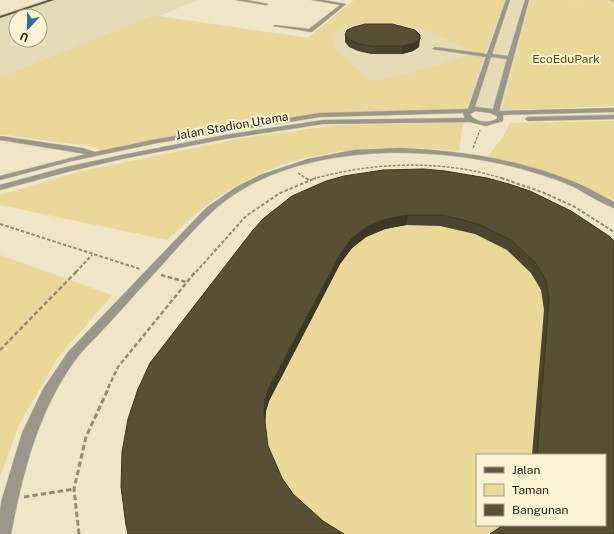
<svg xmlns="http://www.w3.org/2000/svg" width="614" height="534" font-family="'Public Sans',sans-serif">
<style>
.built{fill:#e5dbb4;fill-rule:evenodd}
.green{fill:#e9d897;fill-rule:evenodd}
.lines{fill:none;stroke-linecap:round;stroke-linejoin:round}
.minor-casing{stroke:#c9c2a6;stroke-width:1}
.major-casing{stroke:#c9c2a6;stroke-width:1}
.path-far4{stroke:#918c75;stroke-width:1;stroke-dasharray:2 1;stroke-linecap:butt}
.path-far3{stroke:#918c75;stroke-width:1.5;stroke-dasharray:3 1.5;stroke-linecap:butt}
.path-far2{stroke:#918c75;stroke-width:2;stroke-dasharray:3.5 2;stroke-linecap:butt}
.path-far1{stroke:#918c75;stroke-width:2.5;stroke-dasharray:4.5 2.5;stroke-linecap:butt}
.path{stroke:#918c75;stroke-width:3;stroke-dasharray:5.5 3;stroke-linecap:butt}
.minor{fill:#9b988b;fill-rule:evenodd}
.major{fill:#5e5942;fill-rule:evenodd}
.wall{fill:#4b452e}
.shaded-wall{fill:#3d3825}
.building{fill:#575035;stroke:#3d3825}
.labels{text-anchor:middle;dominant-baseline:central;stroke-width:4;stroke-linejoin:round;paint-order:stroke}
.far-park-label{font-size:12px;fill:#5b4d09;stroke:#fbf3d3}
.far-street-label{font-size:12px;fill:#211e12;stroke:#fbf3d3}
</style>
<rect width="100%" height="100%" fill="#eee6c6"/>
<path class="built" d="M55 0H198L159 16 308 38 354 0H614V106L502 110 375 111 319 114 200 131 104 151 89 146 0 134V18ZM16 16H40V40H16Z"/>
<g class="green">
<polygon points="354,0 506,0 485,53 472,51 424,29 407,25 350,23 331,35 335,51 371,81 409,74 470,55 483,57 466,110 375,111 319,114 200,131 104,151 89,146 0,134 0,78 153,16 308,38"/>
<polygon points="530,0 614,1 614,106 502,110 514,68"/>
<path d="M614 121V201C574 180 532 167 488 156L503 137 510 123Z"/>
<path d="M463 123 459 151C362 143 278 148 199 211 188 220 178 231 167 240L0 205V195L78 172 237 139 337 125Z"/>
<path d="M278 217 586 233 614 534H131ZM477 455H605V525H477Z"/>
<polygon points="0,255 112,295 56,360 18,427 0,477"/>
</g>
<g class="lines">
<defs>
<g id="minor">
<polygon points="236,0 247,0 268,4 266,5"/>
<polygon points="312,0 323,0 346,4 312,32 273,26 275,25 309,29 340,5"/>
<path d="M506 0H510L492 54 508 56 525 0H529L499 111 614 108V112L503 115V121L486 126 470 122 323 124 225 139 122 159 71 171 0 190V185L66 167 122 155 225 135 323 120 465 118 463 113 320 117 157 143 72 161 0 180V176L86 154 0 140V136L82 148 95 152 157 139 320 113 468 109 486 57 432 49 435 47 487 54ZM491 57 507 59 493 109 475 107ZM476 111 490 113 497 116V119C488 123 475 123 470 114Z"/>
<polygon points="614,115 614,119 528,121 525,119 528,117"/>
<path d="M400 148C463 151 520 159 579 184 591 189 602 196 614 202V208C600 203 587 194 574 187 561 181 546 176 532 172 436 143 290 140 212 212 187 235 163 265 139 290 126 305 112 320 98 335 90 343 82 351 76 359 38 411 23 472 11 534H0V510L2 499 22 433 43 389 68 352 206 208 236 187 260 175 308 159 354 150Z"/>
</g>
<polygon id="major" points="48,0 54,0 0,18 0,16"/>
</defs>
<use href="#minor" class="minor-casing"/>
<use href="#major" class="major-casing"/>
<polyline class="path-far4" points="610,0 614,0"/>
<g class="path-far3">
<polyline points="473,148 480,130"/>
<polyline points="298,173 307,179"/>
<path d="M313 179C372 162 444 159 504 179"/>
</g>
<g class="path-far2">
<polyline points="306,178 309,180"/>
<polyline points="501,178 542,192 575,207 614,232"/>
<polyline points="0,224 140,269"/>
<polyline points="76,272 92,255"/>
<polyline points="196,272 246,216 280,193 316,178"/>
</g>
<g class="path-far1">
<polyline points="161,275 186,282"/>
<polyline points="0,350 77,271"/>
<polyline points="108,388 118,367 196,271"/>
</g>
<g class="path">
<polyline points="24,497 74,489"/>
<polyline points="79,534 74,489 86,437 109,387"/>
</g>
<use href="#minor" class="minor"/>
<use href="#major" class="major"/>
</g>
<g class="wall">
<polygon points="345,35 419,47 413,51 402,54 371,54 358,51 349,47 345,42"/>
<polygon points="326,181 614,241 605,455 532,455 544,310 541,290 531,273 507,250 475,234 440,226 406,225 385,229 366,237 352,248 340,264 269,401 266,411 265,424 128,534"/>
</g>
<g class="shaded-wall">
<polygon points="420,39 419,47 413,51 402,54 402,46"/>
<polygon points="408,215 406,225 385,229 366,237 352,248 340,264 269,401 266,411 265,425 264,414 265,400 268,390 341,253 353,237 368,226 386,219"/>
</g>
<g class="building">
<polygon points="365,24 392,24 415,30 420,35 420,39 414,43 402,46 372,46 358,44 349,39 345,35 347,30 354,27"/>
<polygon points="424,169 445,171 487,178 509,184 530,191 571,211 609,236 614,241 614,534 490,534 503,525 605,525 605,455 537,455 549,299 546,280 535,262 511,240 478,224 443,215 408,215 386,219 368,226 353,237 341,253 268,390 265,400 264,414 268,446 282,478 293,494 323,521 344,534 128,534 126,525 121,487 122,452 128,419 138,389 150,363 253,230 264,218 292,196 326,181 344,176 383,170"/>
</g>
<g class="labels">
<g class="far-park-label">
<text x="566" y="59">EcoEduPark</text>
</g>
<g class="far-street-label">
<text transform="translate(232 126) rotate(-10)">Jalan Stadion Utama</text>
</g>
</g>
<rect x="476" y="454" width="130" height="72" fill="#fbf3d3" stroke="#a49e86"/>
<rect x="484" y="467" width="20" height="6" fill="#5e5942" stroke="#a49e86"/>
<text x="512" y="474" font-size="12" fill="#211e12">Jalan</text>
<rect x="484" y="484" width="20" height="12" fill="#e9d897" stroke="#a49e86"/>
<text x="512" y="494" font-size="12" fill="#211e12">Taman</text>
<rect x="484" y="504" width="20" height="12" fill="#575035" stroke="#a49e86"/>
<text x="512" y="514" font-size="12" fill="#211e12">Bangunan</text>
<g transform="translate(28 28) rotate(202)"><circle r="19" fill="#fbf3d3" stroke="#a49e86"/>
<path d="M0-3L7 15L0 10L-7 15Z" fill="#2c70a6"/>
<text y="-6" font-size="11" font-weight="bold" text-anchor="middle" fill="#211e12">U</text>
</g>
</svg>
